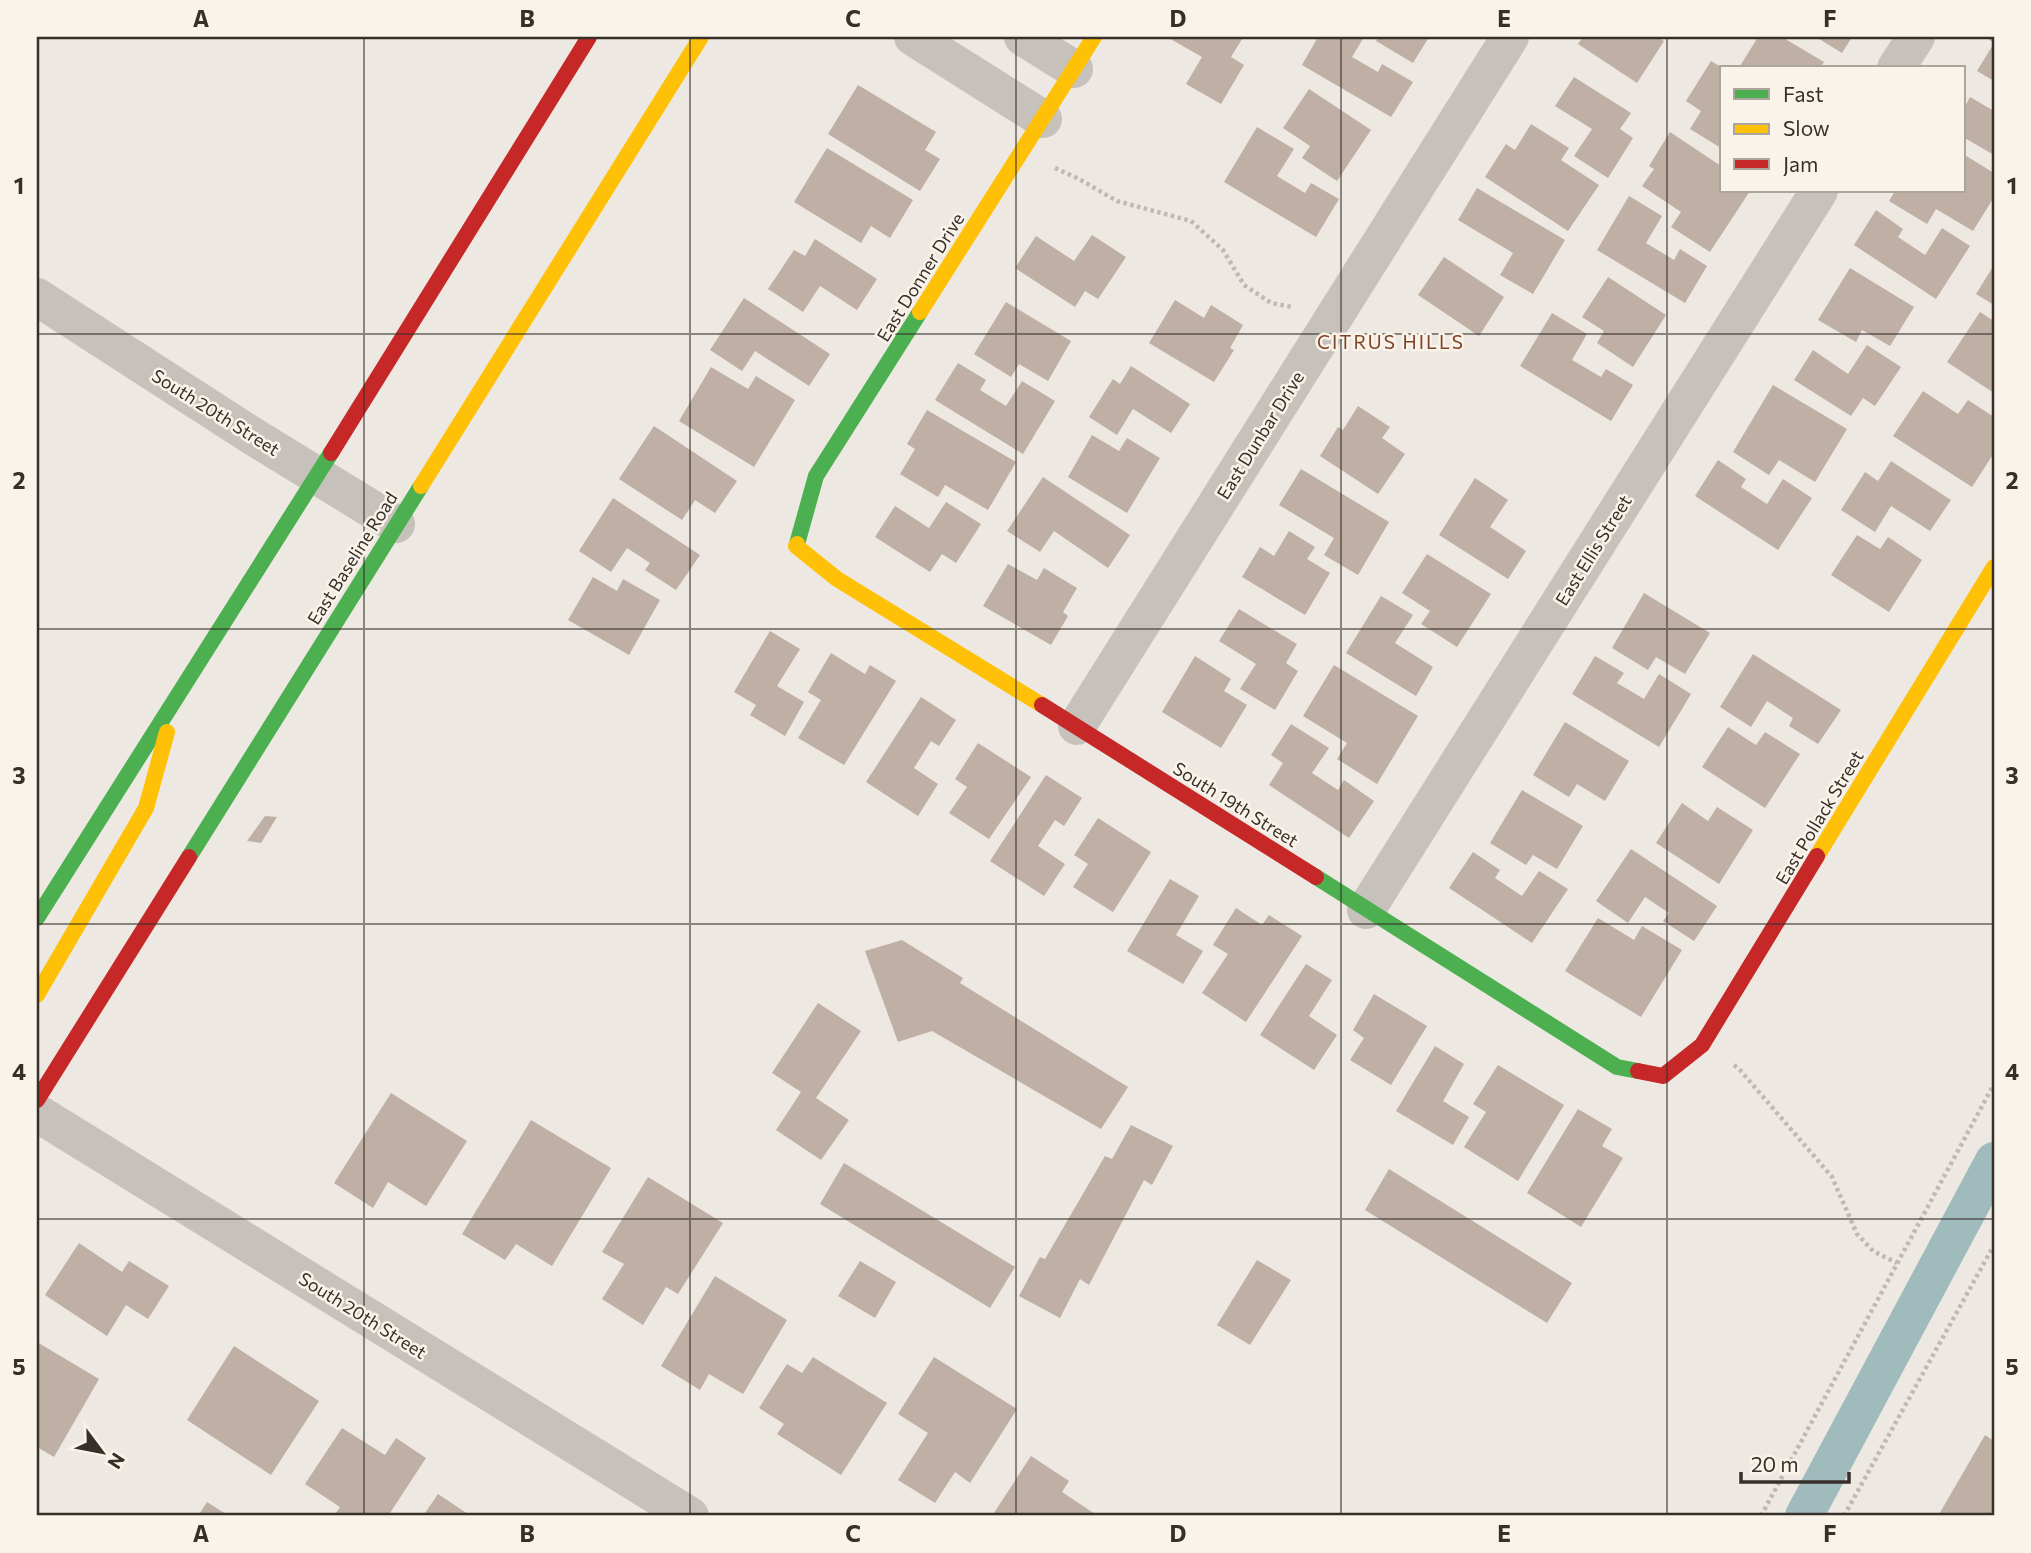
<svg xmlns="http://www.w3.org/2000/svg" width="2031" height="1553" font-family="Commissioner,sans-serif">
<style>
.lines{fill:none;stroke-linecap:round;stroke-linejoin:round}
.canal{stroke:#a0bbbc;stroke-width:38}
.building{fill:#bfafa5}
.path{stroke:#beb9b4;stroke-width:4.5;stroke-dasharray:3.5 3.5;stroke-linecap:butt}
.street{stroke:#c6c1bb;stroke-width:38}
.fast{stroke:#4caf50;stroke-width:16}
.slow{stroke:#ffc107;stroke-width:16}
.jam{stroke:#c62828;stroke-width:16}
.grid{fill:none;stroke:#372f2a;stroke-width:2;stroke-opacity:0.55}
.labels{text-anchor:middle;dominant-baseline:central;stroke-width:5;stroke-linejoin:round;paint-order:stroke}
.street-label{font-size:18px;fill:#372f2a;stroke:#f9f3ea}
.neighbourhood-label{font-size:19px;letter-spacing:2px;fill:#804428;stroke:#f9f3ea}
.neatline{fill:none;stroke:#372f2a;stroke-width:2.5}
.grid-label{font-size:23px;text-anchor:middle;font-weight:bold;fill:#372f2a}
</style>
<rect width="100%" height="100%" fill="#ede9e2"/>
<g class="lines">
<polyline class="canal" points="1804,1516 1994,1161"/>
</g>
<g class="building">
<polygon points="1167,37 1239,37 1242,39 1231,57 1244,65 1221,104 1186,84 1202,57"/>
<polygon points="1318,37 1364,37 1352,57 1378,72 1382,64 1413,82 1391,117 1302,65"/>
<polygon points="1379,37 1429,37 1413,63 1376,41"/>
<polygon points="1583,37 1657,37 1664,41 1637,83 1578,44"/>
<polygon points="1758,37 1782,37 1824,62 1820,68 1743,68 1740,66"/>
<polygon points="1816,37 1852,37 1842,53"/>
<polygon points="1985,37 1994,37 1994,81 1977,71 1994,43"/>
<polygon points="1711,61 1721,67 1721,148 1690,129 1701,111 1686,101"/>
<polygon points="1574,77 1631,113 1620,129 1633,138 1608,178 1574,156 1592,129 1555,106"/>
<polygon points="858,85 936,132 925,150 940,159 920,191 828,134"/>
<polygon points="1309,89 1371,130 1337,181 1302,158 1310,146 1283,128"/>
<polygon points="1970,97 1994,111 1994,155 1963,137 1963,110"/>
<polygon points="1531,124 1569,148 1561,160 1599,185 1568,231 1485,177 1506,144 1515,150"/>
<polygon points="1257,127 1294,149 1277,176 1305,193 1311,183 1339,199 1316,237 1224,182"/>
<polygon points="1670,132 1721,166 1721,191 1750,191 1710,252 1671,227 1681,212 1642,186 1654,169 1649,166"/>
<polygon points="827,148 913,200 890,238 871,226 861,243 794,202"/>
<polygon points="1963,154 1994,173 1994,197 1973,231 1936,209 1927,224 1889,201 1895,191 1963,191"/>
<polygon points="1477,188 1565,240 1533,294 1500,275 1513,253 1458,220"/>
<polygon points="1629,196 1662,216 1646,243 1674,260 1680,249 1707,266 1685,303 1597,250"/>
<polygon points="1876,210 1903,229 1898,237 1925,255 1942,228 1970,246 1936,299 1854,245"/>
<polygon points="1092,235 1126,257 1098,299 1085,291 1075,307 1015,268 1036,236 1074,261"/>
<polygon points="815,239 877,279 857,310 820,286 803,312 768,289 794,250 805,256"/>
<polygon points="1444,257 1504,297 1479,336 1418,295"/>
<polygon points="1994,265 1994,305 1976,294"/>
<polygon points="1850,268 1914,307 1890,346 1862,330 1856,342 1818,320"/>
<polygon points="1608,277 1666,315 1633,367 1597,343 1604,331 1582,317"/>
<polygon points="744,298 830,354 809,386 755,351 742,371 710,350"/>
<polygon points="1175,300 1204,318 1211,305 1243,325 1230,348 1234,350 1214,382 1149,343"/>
<polygon points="1006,302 1071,341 1048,381 1019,364 1011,377 974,354"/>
<polygon points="1980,312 1994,321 1994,393 1947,362"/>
<polygon points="1552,313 1587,334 1572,360 1601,377 1606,369 1633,385 1611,421 1520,366"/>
<polygon points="1867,345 1901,367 1875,406 1863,398 1851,416 1794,380 1813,350 1848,374"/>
<polygon points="958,363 986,380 980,390 1006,406 1022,381 1055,401 1023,454 935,400"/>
<polygon points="1131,366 1190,404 1171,433 1133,409 1117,435 1089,417 1113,379 1120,384"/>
<polygon points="711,367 748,389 756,376 795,400 754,467 679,421"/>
<polygon points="1773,385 1847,429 1815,482 1779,460 1769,475 1733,452"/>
<polygon points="1923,391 1958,414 1968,400 1994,417 1994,453 1972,487 1893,436"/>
<polygon points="1358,406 1390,427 1382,438 1405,454 1378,494 1320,456 1338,427 1343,430"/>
<polygon points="927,410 1016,462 988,510 945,485 938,497 900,474 915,449 907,444"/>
<polygon points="654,426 737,481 715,513 695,500 682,520 619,479"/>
<polygon points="1092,435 1119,451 1127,438 1160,458 1127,513 1068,477"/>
<polygon points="1718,460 1746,479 1741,487 1767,504 1783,479 1812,498 1778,550 1695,496"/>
<polygon points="1891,461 1951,500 1930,531 1891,506 1875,532 1841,510 1865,472 1878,481"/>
<polygon points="1301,469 1389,522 1358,575 1324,555 1334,538 1279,505"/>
<polygon points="1043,477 1130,535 1108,568 1054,531 1040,552 1007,531"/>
<polygon points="1475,478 1508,500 1490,527 1526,551 1508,579 1439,535"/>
<polygon points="613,498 700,555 676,590 645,570 650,563 627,548 611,572 579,551"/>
<polygon points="946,502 981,524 956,563 942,554 930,572 875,537 895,506 929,528"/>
<polygon points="1289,531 1315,547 1307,559 1330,573 1305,615 1242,577 1260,547 1274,556"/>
<polygon points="1857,535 1880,549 1888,537 1922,560 1889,612 1831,575"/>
<polygon points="1427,554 1491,594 1457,647 1421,624 1430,611 1402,593"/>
<polygon points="1008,564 1037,580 1044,568 1077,588 1063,612 1068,616 1051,645 983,606"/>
<polygon points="593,577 617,591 623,579 660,600 629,655 568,620"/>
<polygon points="1644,593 1710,633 1685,674 1656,657 1648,670 1612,648"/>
<polygon points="1381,596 1413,615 1395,643 1433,667 1416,696 1346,653"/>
<polygon points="1239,609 1297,644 1286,663 1298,671 1275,710 1240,689 1256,664 1219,641"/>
<polygon points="770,631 800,649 777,686 804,702 785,736 750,715 756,705 734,692"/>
<polygon points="831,653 865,674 870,665 896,681 844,765 798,738 821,700 808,692"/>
<polygon points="1753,654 1841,710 1818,744 1789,726 1793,718 1767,701 1751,727 1720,707"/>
<polygon points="1195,656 1231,679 1224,691 1247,705 1221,748 1162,712"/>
<polygon points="1595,656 1624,673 1617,683 1644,699 1659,674 1691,694 1659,747 1572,694"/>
<polygon points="1334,665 1418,716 1377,784 1337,759 1347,743 1303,716"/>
<polygon points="921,697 956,720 939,746 931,741 914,768 938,784 918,816 866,782"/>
<polygon points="1565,722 1629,761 1605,801 1577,784 1569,797 1533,775"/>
<polygon points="1291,724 1329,748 1312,773 1338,790 1344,780 1374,801 1349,838 1269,785 1283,763 1271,755"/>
<polygon points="1728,727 1756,745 1765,732 1800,754 1765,808 1702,767"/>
<polygon points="978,743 1031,777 989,839 949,813 967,787 955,779"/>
<polygon points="1046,775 1082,798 1064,826 1055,820 1038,846 1065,864 1044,896 990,861"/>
<polygon points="1522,790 1583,826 1557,869 1533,855 1526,865 1490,843"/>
<polygon points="1682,803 1708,821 1717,807 1753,830 1719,884 1656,843"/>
<polygon points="265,816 277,817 261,843 247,841"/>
<polygon points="1098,818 1151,852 1113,912 1073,887 1088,864 1074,855"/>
<polygon points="1631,849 1717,906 1694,941 1663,921 1669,913 1645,897 1628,923 1596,901"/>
<polygon points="1473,852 1500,870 1495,878 1522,896 1539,871 1568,889 1532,943 1449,888"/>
<polygon points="1170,879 1199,896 1176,935 1203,951 1183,984 1127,951"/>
<polygon points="1236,908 1262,925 1269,915 1302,936 1246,1022 1202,993 1228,954 1213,945"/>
<polygon points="1598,918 1634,940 1642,926 1682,950 1641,1017 1565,971"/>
<polygon points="902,940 963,978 960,983 1128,1087 1101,1129 932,1031 898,1042 865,951"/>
<polygon points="1306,964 1332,980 1309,1016 1337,1035 1314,1070 1260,1035"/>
<polygon points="1374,994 1427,1026 1391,1085 1350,1060 1364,1038 1353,1030"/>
<polygon points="818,1003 861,1031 816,1098 849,1120 821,1160 776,1130 801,1092 772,1073"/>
<polygon points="1435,1046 1464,1064 1443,1101 1469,1117 1453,1145 1396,1111"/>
<polygon points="1498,1065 1564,1105 1518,1181 1464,1147 1486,1112 1473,1104"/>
<polygon points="391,1093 467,1141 426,1206 388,1182 373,1208 334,1183"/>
<polygon points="1578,1109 1612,1129 1602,1146 1623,1158 1581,1227 1527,1193"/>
<polygon points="531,1120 611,1168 552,1266 516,1244 505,1260 462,1234"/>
<polygon points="1131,1125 1173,1146 1152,1185 1144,1180 1089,1285 1080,1279 1060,1318 1019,1296 1040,1257 1045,1259 1105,1156 1112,1159"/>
<polygon points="844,1163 1015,1267 990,1308 820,1204"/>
<polygon points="1389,1169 1572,1283 1547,1323 1365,1210"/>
<polygon points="648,1177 723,1223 678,1294 666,1287 643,1325 602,1299 624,1264 602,1252"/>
<polygon points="79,1243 122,1272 129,1261 169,1286 148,1319 126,1305 107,1336 45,1295"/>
<polygon points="1257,1260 1291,1280 1250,1345 1217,1325"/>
<polygon points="860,1261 896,1282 875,1318 838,1296"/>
<polygon points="715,1276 787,1320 743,1394 709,1374 700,1390 661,1366"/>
<polygon points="37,1342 99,1379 54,1457 37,1447"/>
<polygon points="234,1346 319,1401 271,1475 187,1420"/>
<polygon points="813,1357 887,1403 841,1475 777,1434 784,1424 759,1408 787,1364 802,1373"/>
<polygon points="934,1357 1017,1409 970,1483 955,1472 935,1503 898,1480 928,1433 898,1414"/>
<polygon points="342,1428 385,1455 396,1438 426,1458 388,1516 334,1516 340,1507 305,1484"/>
<polygon points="1985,1435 1994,1441 1994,1516 1938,1516"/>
<polygon points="1031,1456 1069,1481 1062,1492 1098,1516 992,1516"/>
<polygon points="438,1494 471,1516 423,1516"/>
<polygon points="207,1502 229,1516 198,1516"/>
</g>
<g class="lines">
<g class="path">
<polyline points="1055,168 1079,179 1117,201 1191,221 1223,250 1244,285 1271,303 1292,307"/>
<polyline points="1734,1065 1740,1070 1832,1177 1857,1234 1873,1251 1897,1263"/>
<polyline points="1761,1516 1994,1084"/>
<polyline points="1844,1516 1994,1245"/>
</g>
<g class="street">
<polyline points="913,37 1043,119"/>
<polyline points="1023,37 1074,69"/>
<polyline points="1896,68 1916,37"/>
<polyline points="37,297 254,437 396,524"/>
<polyline points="1077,726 1510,37"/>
<polyline points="1366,910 1819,191"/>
<polyline points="37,1113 690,1516"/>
</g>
<g class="fast">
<polyline points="797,544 816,476 920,312"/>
<polyline points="189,857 421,486"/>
<polyline points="1316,877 1617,1067 1638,1071"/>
<polyline points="37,918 331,453"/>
</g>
<g class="slow">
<polyline points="920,312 1094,37"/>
<polyline points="421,486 701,37"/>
<polyline points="797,544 796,546 837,579 1042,705"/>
<polyline points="1817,856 1994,567"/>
<polyline points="37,995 146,808 167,732"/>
</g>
<g class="jam">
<polyline points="331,453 589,37"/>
<polyline points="1042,705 1316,877"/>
<polyline points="1638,1071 1663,1076 1702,1045 1817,856"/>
<polyline points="37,1100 189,857"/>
</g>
</g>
<path class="grid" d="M364 37V1516M690 37V1516M1016 37V1516M1341 37V1516M1667 37V1516M37 334H1994M37 629H1994M37 924H1994M37 1219H1994"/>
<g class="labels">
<g class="street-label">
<text transform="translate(920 277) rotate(-58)">East Donner Drive</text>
<text transform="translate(216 412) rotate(32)">South 20th Street</text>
<text transform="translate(1260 435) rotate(-58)">East Dunbar Drive</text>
<text transform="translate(1593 550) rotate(-58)">East Ellis Street</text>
<text transform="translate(352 558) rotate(-58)">East Baseline Road</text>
<text transform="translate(1236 804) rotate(32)">South 19th Street</text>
<text transform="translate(1819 817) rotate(-59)">East Pollack Street</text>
<text transform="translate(363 1315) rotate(32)">South 20th Street</text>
</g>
<g class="neighbourhood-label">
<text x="1391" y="341">CITRUS HILLS</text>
</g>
</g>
<rect width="2031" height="1553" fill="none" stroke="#f9f3ea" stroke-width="77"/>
<rect x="1720" y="66" width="245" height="126" fill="#f9f3ea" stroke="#aba59d" stroke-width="2"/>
<rect x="1734" y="89" width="35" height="10" fill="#4caf50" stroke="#aba59d" stroke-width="2"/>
<text x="1783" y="102" font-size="21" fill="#372f2a">Fast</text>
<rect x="1734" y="124" width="35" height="10" fill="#ffc107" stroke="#aba59d" stroke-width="2"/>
<text x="1783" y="136" font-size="21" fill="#372f2a">Slow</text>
<rect x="1734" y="159" width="35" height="10" fill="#c62828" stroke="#aba59d" stroke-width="2"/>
<text x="1783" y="172" font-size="21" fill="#372f2a">Jam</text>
<g transform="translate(102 1452) rotate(122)" stroke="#f9f3ea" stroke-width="5" paint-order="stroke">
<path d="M0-5L12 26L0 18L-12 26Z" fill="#372f2a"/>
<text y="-10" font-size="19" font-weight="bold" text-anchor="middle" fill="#372f2a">N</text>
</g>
<path d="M1741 1472v10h108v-10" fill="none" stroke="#372f2a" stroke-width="3.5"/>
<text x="1751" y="1472" font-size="21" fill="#372f2a" stroke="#f9f3ea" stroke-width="5" paint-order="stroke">20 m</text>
<rect x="38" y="38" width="1955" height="1476" class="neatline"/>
<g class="grid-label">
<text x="201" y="27">A</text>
<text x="527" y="27">B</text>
<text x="853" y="27">C</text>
<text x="1178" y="27">D</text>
<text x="1504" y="27">E</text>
<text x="1830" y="27">F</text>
<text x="19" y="194">1</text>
<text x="2012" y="194">1</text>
<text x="19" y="489">2</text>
<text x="2012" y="489">2</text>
<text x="19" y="784">3</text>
<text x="2012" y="784">3</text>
<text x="19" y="1080">4</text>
<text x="2012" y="1080">4</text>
<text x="19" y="1375">5</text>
<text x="2012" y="1375">5</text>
<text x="201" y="1542">A</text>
<text x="527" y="1542">B</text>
<text x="853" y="1542">C</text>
<text x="1178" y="1542">D</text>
<text x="1504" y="1542">E</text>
<text x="1830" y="1542">F</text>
</g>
</svg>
